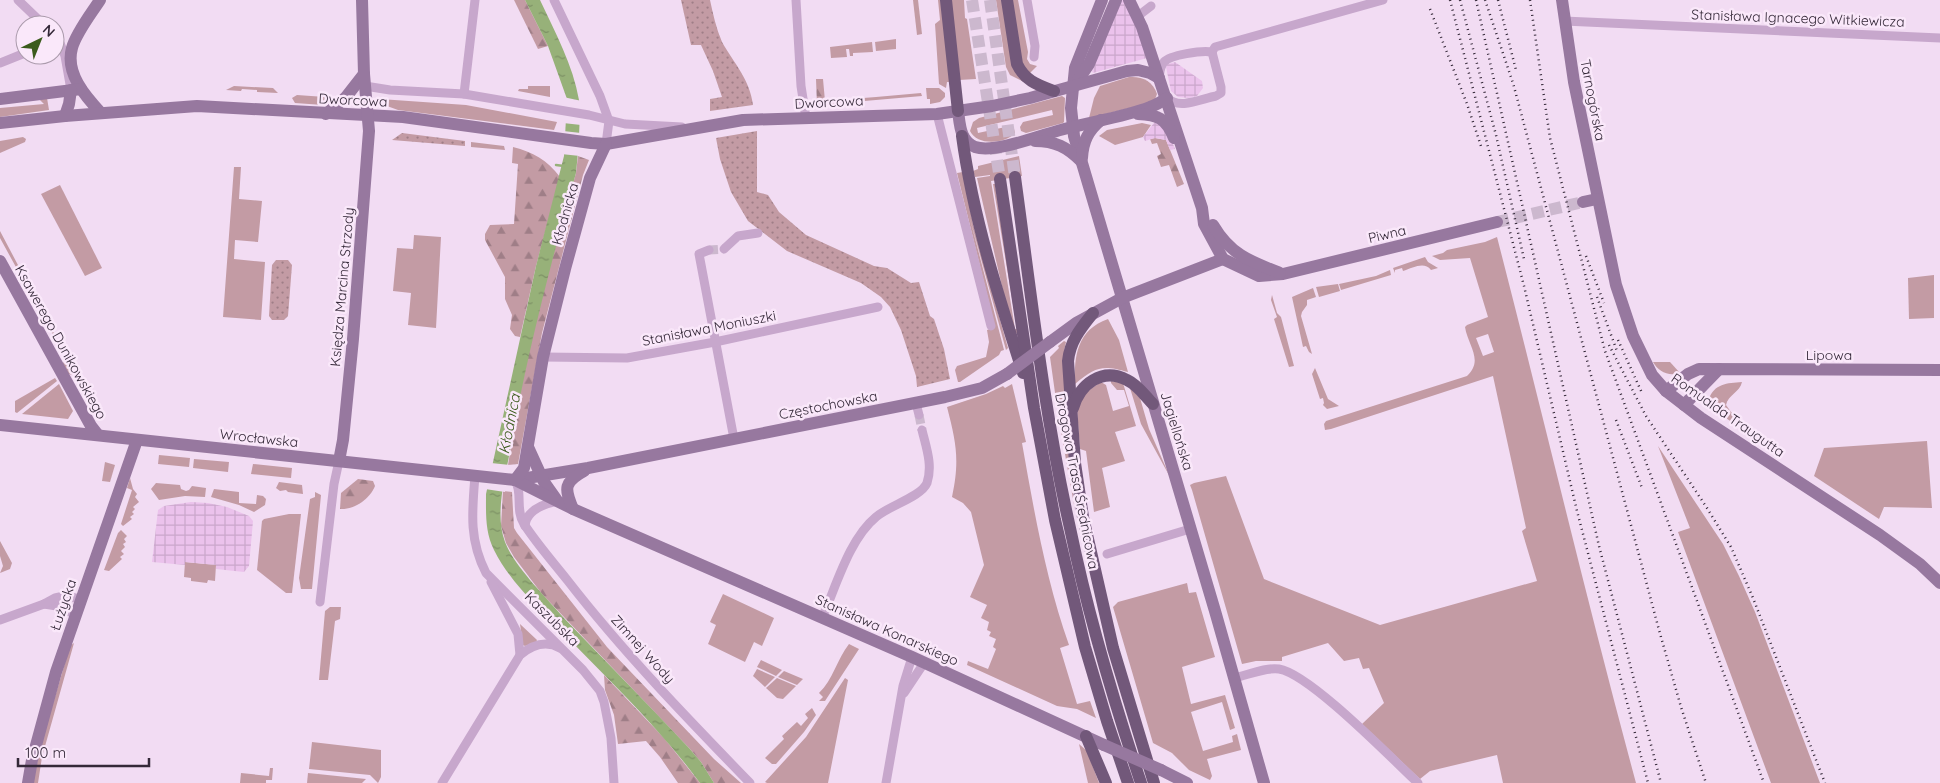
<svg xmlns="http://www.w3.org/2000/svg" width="1940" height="783" font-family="Quicksand,sans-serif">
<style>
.grass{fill:#c39ba4;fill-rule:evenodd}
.forest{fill:url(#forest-firs)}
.park{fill:url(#park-dots)}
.plaza{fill:url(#plaza-grid)}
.water{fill:url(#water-ripples)}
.pier{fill:#f2dcf3}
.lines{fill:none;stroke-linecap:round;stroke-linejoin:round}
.stream{stroke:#97b179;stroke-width:2.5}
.street-tunnel{stroke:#ccb8ce;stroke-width:9;stroke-dasharray:9 4.5;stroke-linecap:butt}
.secondary-tunnel{stroke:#ccb8ce;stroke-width:12;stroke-dasharray:12 6;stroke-linecap:butt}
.primary-tunnel{stroke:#ccb8ce;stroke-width:12;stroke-dasharray:12 6;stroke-linecap:butt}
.street{stroke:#c7a7cc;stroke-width:9}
.secondary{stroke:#97789f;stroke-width:12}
.primary{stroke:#72587a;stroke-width:12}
.rail{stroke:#342838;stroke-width:2.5;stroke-dasharray:1 4;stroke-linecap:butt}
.secondary-bridge{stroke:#97789f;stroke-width:12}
.labels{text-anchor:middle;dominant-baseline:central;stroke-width:5;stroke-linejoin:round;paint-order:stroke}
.street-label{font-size:14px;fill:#342838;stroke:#fae8fa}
.water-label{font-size:15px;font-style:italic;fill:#3b5b1c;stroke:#fae8fa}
</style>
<defs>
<pattern id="forest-firs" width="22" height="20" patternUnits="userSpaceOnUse" patternTransform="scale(1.25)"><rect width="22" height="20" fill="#c39ba4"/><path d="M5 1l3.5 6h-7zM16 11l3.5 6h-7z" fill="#9f7e87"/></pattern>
<pattern id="park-dots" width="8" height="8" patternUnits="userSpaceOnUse" patternTransform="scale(1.25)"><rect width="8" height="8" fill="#c39ba4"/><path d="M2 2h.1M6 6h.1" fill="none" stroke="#9f7e87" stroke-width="1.8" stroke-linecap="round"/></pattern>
<pattern id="plaza-grid" width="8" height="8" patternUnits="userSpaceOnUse" patternTransform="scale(1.25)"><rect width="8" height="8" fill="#ebc2ec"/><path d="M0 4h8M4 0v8" fill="none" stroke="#caa7cb"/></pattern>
<pattern id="water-ripples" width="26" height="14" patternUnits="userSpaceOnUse" patternTransform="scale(1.25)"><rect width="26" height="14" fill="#97b179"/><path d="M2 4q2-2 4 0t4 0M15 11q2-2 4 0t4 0" fill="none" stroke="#7c9064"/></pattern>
</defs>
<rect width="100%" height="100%" fill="#f2dcf3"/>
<g class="grass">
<polygon points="913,0 918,0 922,34 917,35"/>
<polygon points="938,0 942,0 950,82 947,82 946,88 939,84 935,24 940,20"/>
<polygon points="951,0 964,0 965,18 967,19 976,79 959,80"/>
<polygon points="996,0 1003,0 1024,82 1010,75 1006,67"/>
<polygon points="1011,0 1018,0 1028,52 1027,59 1030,64 1037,66 1029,74 1021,61"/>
<polygon points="896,39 896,49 876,51 875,42"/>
<polygon points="872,42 873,52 853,53 853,56 850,56 849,49 846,49 847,57 831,58 830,47"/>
<path d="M1129 77C1142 76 1153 81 1157 94L1154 102 1089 118 1094 98 1100 86Z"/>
<polygon points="234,86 273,88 278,93 257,92 257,90 242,89 241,91 226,90"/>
<polygon points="528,86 550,86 550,97 518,91 519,89 528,89"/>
<polygon points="926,88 939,88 945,93 945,97 940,102 930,104 930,99 927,99"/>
<polygon points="921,93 922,96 876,100 876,97"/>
<polygon points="297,95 339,98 323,105 295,103 292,98"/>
<path d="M1062 96 1065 98 1064 122 1063 123 1026 133 1021 131 1020 127 1023 122 1053 115 1052 110 977 128 978 133 1010 126 1014 129 1015 133C1005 144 977 146 970 131L973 122 979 118Z"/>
<polygon points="47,98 49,110 0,117 0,108 44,104 39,99"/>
<polygon points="380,99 466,105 557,122 554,130 398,110 387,106 379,101"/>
<polygon points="1142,123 1151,125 1143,137 1115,145 1099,136 1107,130"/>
<polygon points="23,137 26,139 25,142 0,153 0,141"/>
<polygon points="471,142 504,146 505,150 471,147"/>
<polygon points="1019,156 1022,176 991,181 1015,329 1017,329 993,184 995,184 1019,333 1013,334 977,178 990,176 990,175 975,177 973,171 978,169 978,166"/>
<polygon points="234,167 241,167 239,199 262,201 258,242 235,240 234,259 265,262 261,320 223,317"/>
<polygon points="963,172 973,224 1008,348 1006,350 969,215 1004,350 1001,351 999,355 960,382 958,382 955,370 957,366 986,357 989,342 987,330 995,327 957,173"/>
<polygon points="60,185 102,268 85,276 41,194"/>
<polygon points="0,231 75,373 73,375 68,374 61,363 68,362 0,238"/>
<polygon points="414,235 441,237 436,328 408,325 411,293 393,291 397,248 413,249"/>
<path d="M1497 237C1544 419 1587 602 1636 783H1503L1497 755 1430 771 1420 779 1362 724 1384 703 1369 668 1363 669 1359 658 1344 661 1328 643 1282 657V661H1256L1242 664 1192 490 1190 485 1194 483 1226 476 1264 579 1380 625 1537 581 1522 531 1526 528 1493 376 1331 429 1325 430 1324 424 1326 421 1467 376C1484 360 1468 346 1465 327L1467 325 1488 317 1470 258 1440 260 1432 256 1443 253 1447 250 1485 242ZM1488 334 1494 352 1483 356 1476 338Z"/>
<path d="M1425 257 1428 262 1438 268 1431 270C1424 261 1413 268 1403 271L1402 268 1395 270V273L1393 268Z"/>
<polygon points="1390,270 1391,275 1341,290 1339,284 1376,276"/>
<polygon points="1934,275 1934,318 1909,319 1908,278"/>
<polygon points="1338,284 1340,291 1319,297 1316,287"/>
<polygon points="1313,288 1316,297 1307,300 1307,305 1302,312 1301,316 1312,354 1309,352 1306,346 1303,347 1292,297"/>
<polygon points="1272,295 1277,313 1281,317 1294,366 1289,367 1274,319 1277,317 1271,300"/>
<path d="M1108 319 1119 340 1128 372C1103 365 1096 366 1075 384 1074 356 1077 330 1108 319Z"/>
<polygon points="1064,341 1066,342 1064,351 1067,437 1075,510 1058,415 1060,414 1059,407 1057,407 1050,357 1059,348 1058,346"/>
<path d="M1653 362H1670L1680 373C1668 377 1658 371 1653 362Z"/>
<polygon points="1315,368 1328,399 1339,406 1327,409 1323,405 1324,403 1323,398 1320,399 1312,374"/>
<polygon points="55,378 57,381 17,413 15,412 15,401"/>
<polygon points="1111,381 1123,383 1136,426 1115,432 1125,461 1102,468 1110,507 1094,512 1086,451 1080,449 1077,409 1082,395 1101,382 1106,385 1113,411 1129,406 1124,390 1117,390 1111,383"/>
<path d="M1742 382C1740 392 1728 395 1726 405L1731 412 1742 418 1740 428 1712 408 1709 399C1714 384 1727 383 1742 382Z"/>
<polygon points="59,384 73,411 68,419 22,414"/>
<path d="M1012 384 1026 442 1022 443C1034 511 1046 580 1069 645L1060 648 1077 704 1090 701 1096 718 1077 709 1057 706 967 665 968 661 988 669 996 649 993 647 996 639 989 636 991 632 987 630 989 622 981 618 987 605 970 597 984 565 971 512 963 503 952 497C960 460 956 442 947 407L986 394 1003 386 1005 388Z"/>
<polygon points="1130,388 1140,398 1149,429 1170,477 1141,424"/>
<polygon points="1927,441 1932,508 1884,507 1879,519 1814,476 1824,448"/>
<polygon points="1658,446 1723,544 1739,576 1755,612 1820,783 1771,783 1678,532 1690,528"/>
<polygon points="159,455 190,458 189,467 158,464"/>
<polygon points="194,459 229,462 228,472 193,468"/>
<polygon points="105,462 115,465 110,482 102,481"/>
<polygon points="253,464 292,468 291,478 251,474"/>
<polygon points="130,478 133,489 137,494 135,497 139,502 133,507 135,509 132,512 134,514 130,517 132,519 123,526 121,524 132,490 127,488"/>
<polygon points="279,482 302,485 303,494 288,492 286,490 280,491 276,488"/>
<polygon points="156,483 180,485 181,489 186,491 189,490 192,486 206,488 205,497 185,496 159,500 151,489"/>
<polygon points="214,489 239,492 239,503 256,504 257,495 263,496 266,499 265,505 254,512 239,505 211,497"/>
<polygon points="315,492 321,495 312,589 301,589 299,578 310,499 315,497"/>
<polygon points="289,514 301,514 292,593 286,593 257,570 262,521 264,519"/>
<polygon points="121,530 127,536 124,539 126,542 123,544 125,547 121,551 124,554 120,557 122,559 109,571 104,570 118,533"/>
<polygon points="0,541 12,563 10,569 0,573 3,566 0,556"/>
<polygon points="185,562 216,565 215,581 208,580 207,583 191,581 191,578 184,577"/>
<polygon points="1187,583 1189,593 1196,592 1215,657 1182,667 1191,704 1225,695 1235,728 1230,730 1222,702 1191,712 1203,751 1233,742 1232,736 1237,734 1241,750 1207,759 1212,776 1210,780 1189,770 1172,753 1153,743 1113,607 1118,602"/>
<polygon points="723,594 774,618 762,646 754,642 745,662 708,644 716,625 710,622"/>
<polygon points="330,607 341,607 340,619 335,621 328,680 319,680 325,611"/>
<polygon points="520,624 537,640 536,642 525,646 523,645"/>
<polygon points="74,643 42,757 38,783 33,783 41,744 70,646"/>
<path d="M849 644 859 649 825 701H819L823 697 819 693C833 680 837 659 849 644Z"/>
<polygon points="761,660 782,670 776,676 757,667"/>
<polygon points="757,669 775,677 765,687 753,676"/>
<polygon points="784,671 803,679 797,685 778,677"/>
<polygon points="777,678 796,686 783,699 777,698 766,688"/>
<polygon points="845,678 848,680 828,783 767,783 765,782 806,737"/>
<polygon points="812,708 816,715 804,732 776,764 772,764 765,758 784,739 782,736 797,722 801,726 808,718 805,714"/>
<polygon points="312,742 381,750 381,777 378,783 370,775 309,769"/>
<polygon points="1079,744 1087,751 1099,783 1088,783"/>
<polygon points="270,768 273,768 272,780 266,780 266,783 240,783 241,773 269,776"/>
<polygon points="308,773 366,779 362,783 307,783"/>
</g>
<g class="forest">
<polygon points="514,0 525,0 548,46 538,49"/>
<polygon points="816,79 823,79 825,101 876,97 876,100 817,105"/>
<polygon points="1155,138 1166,140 1184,184 1177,187 1169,165 1161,167 1157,156 1161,154 1157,143 1152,144 1150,139"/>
<path d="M513 147C533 152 547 160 560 177L536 266 520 337 515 336 510 329 512 315 505 299V277L485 240V234L490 225 514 224 518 164 512 163Z"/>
<polygon points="578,156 589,160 583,175 542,333 518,464 508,465 519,398 540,301 576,173"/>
<path d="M358 479 373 481 375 486C370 499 354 510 340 509L341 493Z"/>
<polygon points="503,491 512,492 514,528 517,533 607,647 714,759 741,783 714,783 701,762 689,748 542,594 514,557 506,543 501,526"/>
<polygon points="604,675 664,738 700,783 678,783 660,757 646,741 618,744 614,715 605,690"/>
</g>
<g class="park">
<path d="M681 0H710C713 14 716 28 722 42 734 63 750 80 753 105L710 111V99L722 97 713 71 701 45H691Z"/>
<polygon points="757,131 757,192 768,195 779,212 806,235 874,266 887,268 911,283 919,282 930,316 934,319 944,349 950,379 917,387 916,376 901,330 890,307 881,297 861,283 787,251 748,221 731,192 720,159 716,138"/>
<polygon points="402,133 465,141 465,146 392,140"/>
<polygon points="276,260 288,260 292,265 288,316 284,320 272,320 269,316 272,265"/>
</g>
<g class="plaza">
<polygon points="1122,0 1124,0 1131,9 1147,58 1093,73 1092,71"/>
<polygon points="1175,62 1202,81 1203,88 1197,96 1188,98 1178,97 1171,91 1166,67 1168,64"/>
<polygon points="1157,119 1168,132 1175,149 1170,150 1166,140 1155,138 1145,141 1143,137"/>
<polygon points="191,502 208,503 227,507 249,516 253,521 249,566 244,572 216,569 216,565 185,562 185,565 152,562 158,510 164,506"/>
</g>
<path class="water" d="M525 0H540C555 32 573 65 579 100 581 116 578 156 576 173 551 263 527 353 511 445 506 476 494 512 505 542 514 566 546 597 563 617 605 661 648 704 689 748L701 762 714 783H700C661 730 613 684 567 637 541 610 511 584 494 550 485 532 486 514 486 494L536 266 564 156 567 99 548 46Z"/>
<g class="pier">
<polygon points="563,97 582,101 581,125 563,123"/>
<polygon points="563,131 581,133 580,156 561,154"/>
<polygon points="491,463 510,465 505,492 485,489"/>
</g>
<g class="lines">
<polyline class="stream" points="556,165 564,166"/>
<g class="street-tunnel">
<polyline points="709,250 724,249"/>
<polyline points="919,415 922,430"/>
</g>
<polyline class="secondary-tunnel" points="1497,222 1583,202"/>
<g class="primary-tunnel">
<polyline points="972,0 1000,179"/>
<polyline points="990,0 1015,177"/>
</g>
<g class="street">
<polyline points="18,0 44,25"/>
<polyline points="554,0 600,96 609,121 606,144"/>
<polyline points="796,0 801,86 806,118"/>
<polyline points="1027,0 1035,46 1034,57"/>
<polyline points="1138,16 1151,6"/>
<polyline points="1564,21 1940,38"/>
<polyline points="60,43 65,56 71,90"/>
<polyline points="1212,52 1215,47 1383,0"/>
<polyline points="0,63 25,53"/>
<path d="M1159 78C1160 72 1160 66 1164 62 1170 55 1202 50 1212 52"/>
<polyline points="365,86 390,90 464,94 589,115 625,124 682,127"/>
<polyline points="464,94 475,0"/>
<path d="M1167 98C1179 110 1201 99 1216 96L1221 93V87L1212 52"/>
<polyline points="937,114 991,326"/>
<polyline points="724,249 738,236 758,233"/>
<polyline points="709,250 699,254 734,439"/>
<polyline points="543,357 627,358 715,342 878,307"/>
<polyline points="916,403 919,415"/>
<path d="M475 476C472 512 469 540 486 573L583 670 600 691 604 702 611 738 614 783"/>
<path d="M515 480C523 493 515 510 524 524 537 544 553 562 568 581 624 653 687 718 750 783"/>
<path d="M525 526C526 510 544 504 557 501"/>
<polyline points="1107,554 1190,529"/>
<polyline points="491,582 518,634 520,655"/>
<polyline points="320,602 334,484 339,461"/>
<polyline points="44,604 57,606 76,615"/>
<path d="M822 618C836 587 849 539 876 517 888 506 921 497 927 483 933 465 926 447 922 430"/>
<polyline points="0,620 44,604 55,598 64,596 81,599"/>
<path d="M1234 678C1248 675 1265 667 1279 669 1310 674 1392 759 1418 783"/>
<polyline points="904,693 924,663"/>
<path d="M442 783 520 655C532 645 546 640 560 648"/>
<polyline points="886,783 903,686 912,657"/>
</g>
<g class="secondary">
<path d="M100 0C91 14 76 33 72 48 65 73 85 96 101 113"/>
<polyline points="1102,0 1075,68 1071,108 1074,136 1215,611 1264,783"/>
<polyline points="1129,0 1142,27 1202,208 1204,224 1223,259 1259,276 1283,274 1497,222"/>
<polyline points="1562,0 1574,82 1616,285 1633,336 1652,375 1666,391 1701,418 1880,535 1920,564 1940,583"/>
<polyline points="1074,86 1089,64 1116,0"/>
<polyline points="0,99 81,89"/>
<path d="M958 111C960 125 960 141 975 147 996 154 1046 133 1068 128 1095 121 1124 117 1150 107 1156 105 1161 102 1167 98"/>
<polyline points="326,114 346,97 364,74"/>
<path d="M1138 114C1158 115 1166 118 1174 138"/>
<polyline points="65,116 69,104 71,90"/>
<polyline points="0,123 65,116 197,106 403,117 591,143 606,144 743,120 937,114 992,106 1030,98 1127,71 1138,70 1150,73 1159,78"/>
<path d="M1035 141C1055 141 1067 147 1081 161"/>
<path d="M1082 158C1083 141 1088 131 1101 120"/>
<polyline points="1583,202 1597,199"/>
<path d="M1213 225C1230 254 1249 261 1280 273"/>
<polyline points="0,261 91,426 98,435"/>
<polyline points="1050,342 1076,323 1122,298 1223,259"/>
<polyline points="1666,391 1688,374 1699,369 1940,370"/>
<polyline points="1684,405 1719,369"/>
<polyline points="0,425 515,480 588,468 945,397 982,388 1007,374"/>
<polyline points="528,447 544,482 556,499"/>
<polyline points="339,461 343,440 353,339 369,131 364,74 362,0"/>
<polyline points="515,480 573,509 912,657 1104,745"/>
<polyline points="515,480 524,468 543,357 565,269 590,178 606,144"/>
<path d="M573 509C564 488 564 482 584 471"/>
<polyline points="1161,770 1187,783"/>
<polyline points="28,783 32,760 56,672 137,440"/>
</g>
<g class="primary">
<polyline points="946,0 958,111"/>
<path d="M1007 0 1017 64C1025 81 1038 85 1054 91"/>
<path d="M962 136C973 217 998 295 1023 373"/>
<path d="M1015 177C1031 294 1044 413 1070 528 1088 615 1113 699 1141 783"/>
<polyline points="1000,179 1034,408 1055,520 1085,647 1107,721 1128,783"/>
<path d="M1093 313C1081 328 1070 341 1068 361L1075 463 1083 517 1113 648 1154 783"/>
<path d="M1073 408C1080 384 1102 367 1127 380 1138 385 1145 396 1153 404"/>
<polyline points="1086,736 1106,783"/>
</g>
<g class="rail">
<polyline points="1450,0 1524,286 1577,511 1648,783"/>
<polyline points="1460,0 1496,135 1524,259"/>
<polyline points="1476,0 1599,546 1661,783"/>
<polyline points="1485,0 1513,83 1659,630 1681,707 1706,783"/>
<polyline points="1498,0 1516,70"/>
<polyline points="1530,0 1550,138 1605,351 1764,783"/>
<polyline points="1430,9 1467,104 1482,149"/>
<polyline points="1586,256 1604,303"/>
<polyline points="1597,297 1617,351"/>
<polyline points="1618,340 1642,393"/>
<polyline points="1609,345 1646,416 1707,508 1731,547 1753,598 1825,783"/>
<polyline points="1616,420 1642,488"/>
</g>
<g class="secondary-bridge">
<polyline points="1007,374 1050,342"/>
<polyline points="1104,745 1161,770"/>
</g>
</g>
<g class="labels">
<g class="street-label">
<text transform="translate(1798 18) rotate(2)">Stanisława Ignacego Witkiewicza</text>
<text transform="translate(353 100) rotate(3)">Dworcowa</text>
<text transform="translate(1593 100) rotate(79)">Tarnogórska</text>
<text transform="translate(829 102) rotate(-3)">Dworcowa</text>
<text transform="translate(565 214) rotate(-74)">Kłodnicka</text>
<text transform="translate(1387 234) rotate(-13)">Piwna</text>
<text transform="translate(342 287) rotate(-85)">Księdza Marcina Strzody</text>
<text transform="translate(709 328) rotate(-11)">Stanisława Moniuszki</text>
<text transform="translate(61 342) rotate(61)">Ksawerego Dunikowskiego</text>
<text x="1829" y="355">Lipowa</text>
<text transform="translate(828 405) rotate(-11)">Częstochowska</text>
<text transform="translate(1728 415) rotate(35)">Romualda Traugutta</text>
<text transform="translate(1177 431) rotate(73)">Jagiellońska</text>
<text transform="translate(259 438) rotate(6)">Wrocławska</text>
<text transform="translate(1077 481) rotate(79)">Drogowa Trasa Średnicowa</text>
<text transform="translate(63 605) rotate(-71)">Łużycka</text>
<text transform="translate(552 619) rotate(45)">Kaszubska</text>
<text transform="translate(887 630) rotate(24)">Stanisława Konarskiego</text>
<text transform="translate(643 649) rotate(48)">Zimnej Wody</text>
</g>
<g class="water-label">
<text transform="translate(509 424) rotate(-79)">Kłodnica</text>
</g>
</g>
<g transform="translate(40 40) rotate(43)"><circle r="24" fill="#fae8fa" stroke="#ab9bac"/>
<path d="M0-4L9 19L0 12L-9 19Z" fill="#3b5b1c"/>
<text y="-8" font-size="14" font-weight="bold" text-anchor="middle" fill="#342838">N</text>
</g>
<path d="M18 758v8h131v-8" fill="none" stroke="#342838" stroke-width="2.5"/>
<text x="25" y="758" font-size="15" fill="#342838" stroke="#fae8fa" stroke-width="4" paint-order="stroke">100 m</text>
</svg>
